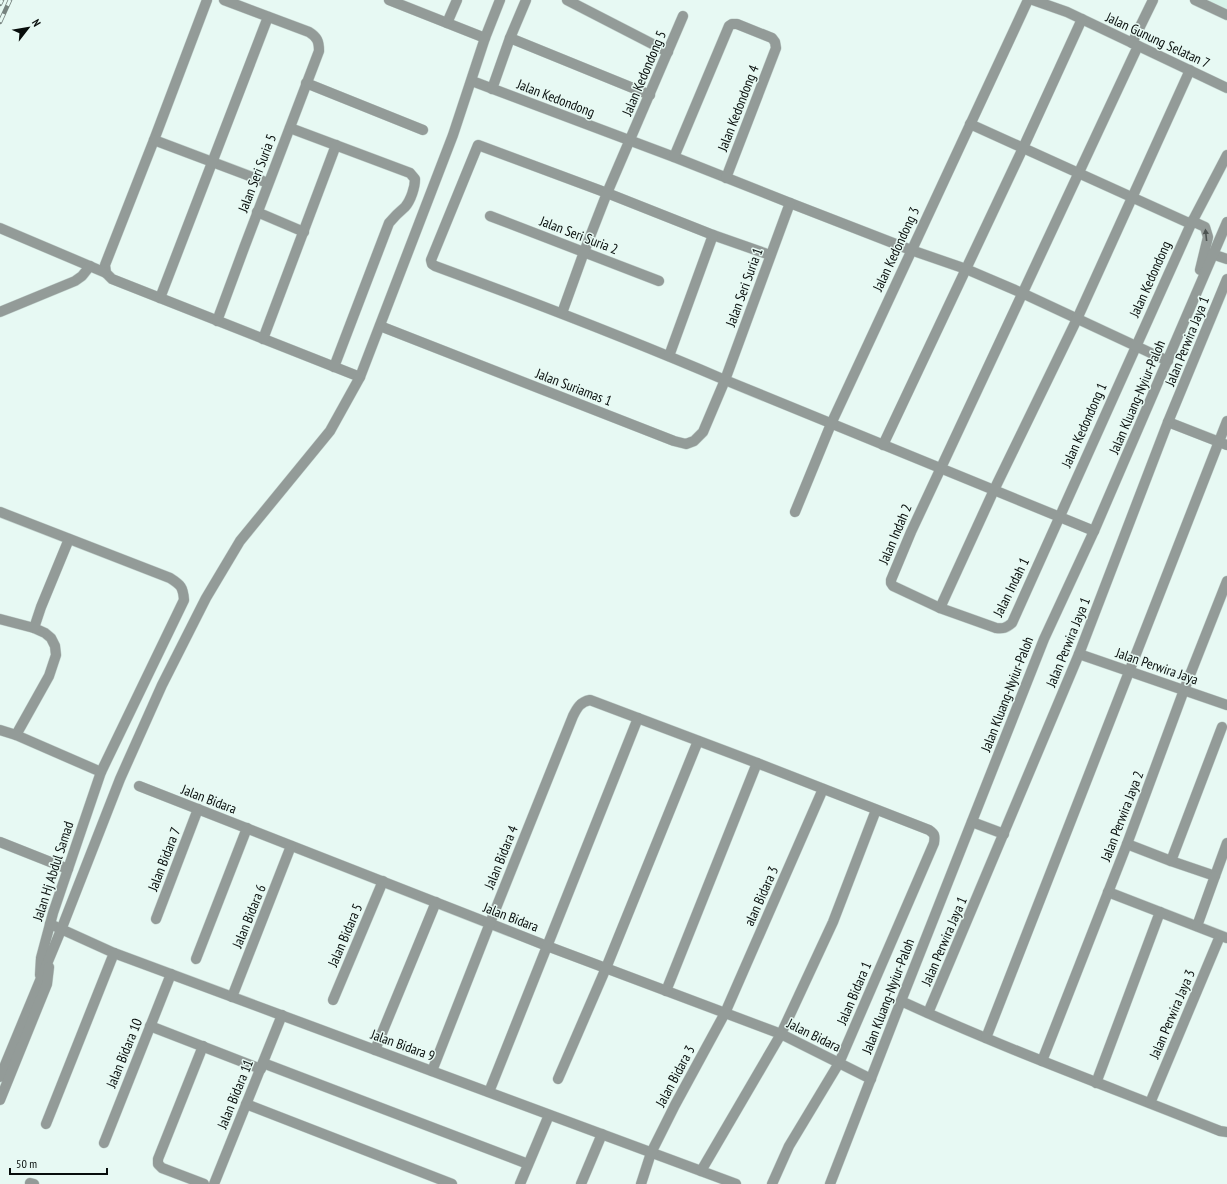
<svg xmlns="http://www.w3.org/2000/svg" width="1227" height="1184" font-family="'PT Sans Narrow',sans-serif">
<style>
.built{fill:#d7f3e9}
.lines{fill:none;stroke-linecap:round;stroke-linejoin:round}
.minor-casing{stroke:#c3d3ce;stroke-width:11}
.minor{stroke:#939b98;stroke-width:10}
.rail-casing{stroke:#77837f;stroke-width:4.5}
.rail{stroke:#e7f9f3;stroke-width:3;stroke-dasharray:9;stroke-linecap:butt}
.oneway{fill:#4d5452}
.labels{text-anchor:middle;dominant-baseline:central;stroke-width:3;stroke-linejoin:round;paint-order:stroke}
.street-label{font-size:14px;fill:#070d0b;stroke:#e7f9f3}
</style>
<rect width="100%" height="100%" fill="#e7f9f3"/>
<polygon class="built" points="1206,0 1227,0 1227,10"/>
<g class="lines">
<defs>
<g id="minor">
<polyline points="207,0 154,140 105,265 106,273 112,279 360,377"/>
<polyline points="389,0 485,38"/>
<polyline points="567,0 668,52"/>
<polyline points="1033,0 1067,12 1227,88"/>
<polyline points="1195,0 1227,15"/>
<polyline points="447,23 457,0"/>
<polyline points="510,38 650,95"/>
<polyline points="1132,43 1153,0"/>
<path d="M1138 46 911 532 891 580V583L893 586 940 608 996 628C1003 629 1006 628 1012 623L1191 224 1227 155"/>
<polyline points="472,81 674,157 790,203 911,250 966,269 1022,293 1168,361"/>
<polyline points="306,83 423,130"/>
<polyline points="492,89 510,38 526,0"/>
<polyline points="970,124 1191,224"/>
<path d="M290 128 410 173 415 179C415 187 411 200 405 207 399 212 394 217 389 223L334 367"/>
<polyline points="154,140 268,183"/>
<polyline points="674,157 729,26 732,24 737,24 772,38 775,42 776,48 726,178"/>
<polyline points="257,212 304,232"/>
<polyline points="490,216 659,281"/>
<polyline points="1192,221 1205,227 1208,237 1200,270"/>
<polyline points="0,228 106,273"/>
<polyline points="1212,254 1227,259"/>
<path d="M770 255 713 235 607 193 478 145 431 260 432 264 435 266C533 302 629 339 725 380L1094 531"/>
<polyline points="160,298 268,17"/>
<polyline points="0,312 75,281 82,276 90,266"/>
<polyline points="562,313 584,252 607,193 683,16"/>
<path d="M217 321 244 248 319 51C319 41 317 37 309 32L224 0"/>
<polyline points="380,326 674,441 686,444 694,441 703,432 725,380 790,203"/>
<polyline points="263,339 336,145"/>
<polyline points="669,356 713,235"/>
<polyline points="1168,422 1227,445"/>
<polyline points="883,445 1023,148 1082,19"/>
<path d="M0 512 170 578C181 585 183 587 184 600L101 772 53 913 41 958 40 975"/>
<polyline points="795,512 831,424 1028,0"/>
<polyline points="940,608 994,490 1077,319 1190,70"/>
<polyline points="0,619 34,628 45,633 51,638 55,646 56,655 49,676 16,735"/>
<polyline points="34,628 41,607 69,539"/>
<polyline points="1079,654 1227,705"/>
<polyline points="0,730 16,735 101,772"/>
<polyline points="139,786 547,946 781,1034 871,1079"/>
<polyline points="972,822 1004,834"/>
<polyline points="0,842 68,869"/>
<polyline points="1127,844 1171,861 1215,876 1227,843"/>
<polyline points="1171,861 1222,727"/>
<polyline points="1108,892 1227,938"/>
<polyline points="156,919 198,809"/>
<polyline points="50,924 114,953 736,1184"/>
<polyline points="1197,926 1215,876"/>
<polyline points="196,959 247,828"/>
<polyline points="666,991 757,763"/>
<polyline points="232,997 291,846"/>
<polyline points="333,1000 383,881"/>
<path d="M901 1001C1005 1049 1113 1088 1220 1131L1227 1132"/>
<polyline points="928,1013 1079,654 1168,422 1227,279"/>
<polyline points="150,1026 261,1069"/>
<polyline points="986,1038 1227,421"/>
<polyline points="203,1046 158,1159 158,1164 162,1168 204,1184"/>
<polyline points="375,1050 436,902"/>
<polyline points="1042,1061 1127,844 1184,690 1227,581"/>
<polyline points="263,1063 528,1164"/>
<path d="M432 1071 490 923 573 716C577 708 580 702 590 700L757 763 929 830C935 834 935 836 934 843L839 1063 789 1146 772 1184"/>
<polyline points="0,1077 61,930 120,779 162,685 206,598 240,541 330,431 360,377 453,135 485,38 500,0"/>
<polyline points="558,1079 606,968 698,741"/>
<polyline points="1096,1083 1160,912"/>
<polyline points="489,1092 638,718"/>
<polyline points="0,1100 47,984 49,967"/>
<polyline points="1150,1103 1220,936"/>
<polyline points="246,1104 452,1184"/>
<polyline points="46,1124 114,953"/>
<polyline points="104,1143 171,974"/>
<polyline points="701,1171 781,1034 833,922 876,810"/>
<polyline points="30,1183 34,1184"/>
<polyline points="214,1184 282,1015"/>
<polyline points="520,1184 549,1115"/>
<polyline points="581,1184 602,1134"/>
<polyline points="641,1184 651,1153 675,1105 725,1013 823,789"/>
<polyline points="830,1184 901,1001 1044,639 1094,531 1227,222"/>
</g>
</defs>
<use href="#minor" class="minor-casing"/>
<use href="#minor" class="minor"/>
<defs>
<g id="rail">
<polyline points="0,4 2,0"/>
<polyline points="0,22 10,0"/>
</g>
</defs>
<use href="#rail" class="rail-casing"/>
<use href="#rail" class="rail"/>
</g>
<defs><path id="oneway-solid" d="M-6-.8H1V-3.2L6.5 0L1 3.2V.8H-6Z"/></defs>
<use class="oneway" href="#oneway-solid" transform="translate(1206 235) rotate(-96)"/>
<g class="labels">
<g class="street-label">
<text transform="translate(1158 40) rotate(25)">Jalan Gunung Selatan 7</text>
<text transform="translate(644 73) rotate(-67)">Jalan Kedondong 5</text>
<text transform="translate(556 98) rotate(21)">Jalan Kedondong</text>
<text transform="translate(738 108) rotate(-69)">Jalan Kedondong 4</text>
<text transform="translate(257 173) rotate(-69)">Jalan Seri Suria 5</text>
<text transform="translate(579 235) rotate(21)">Jalan Seri Suria 2</text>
<text transform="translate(896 249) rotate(-65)">Jalan Kedondong 3</text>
<text transform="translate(1150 279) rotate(-66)">Jalan Kedondong</text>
<text transform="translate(744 287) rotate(-70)">Jalan Seri Suria 1</text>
<text transform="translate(1187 341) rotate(-68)">Jalan Perwira Jaya 1</text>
<text transform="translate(574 387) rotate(21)">Jalan Suriamas 1</text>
<text transform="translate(1137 397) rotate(-67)">Jalan Kluang-Nyiur-Paloh</text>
<text transform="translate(1084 425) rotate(-66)">Jalan Kedondong 1</text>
<text transform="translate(895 534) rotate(-67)">Jalan Indah 2</text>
<text transform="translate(1011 587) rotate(-64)">Jalan Indah 1</text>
<text transform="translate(1068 642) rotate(-68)">Jalan Perwira Jaya 1</text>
<text transform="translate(1157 666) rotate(19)">Jalan Perwira Jaya</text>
<text transform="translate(1007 694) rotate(-69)">Jalan Kluang-Nyiur-Paloh</text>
<text transform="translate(209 799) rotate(21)">Jalan Bidara</text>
<text transform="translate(1122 816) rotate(-69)">Jalan Perwira Jaya 2</text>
<text transform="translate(501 857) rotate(-68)">Jalan Bidara 4</text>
<text transform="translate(164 859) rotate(-69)">Jalan Bidara 7</text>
<text transform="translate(53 871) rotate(-72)">Jalan Hj Abdul Samad</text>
<text transform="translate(761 896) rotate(-66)">alan Bidara 3</text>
<text transform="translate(249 916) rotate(-68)">Jalan Bidara 6</text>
<text transform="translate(511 917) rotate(21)">Jalan Bidara</text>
<text transform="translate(345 935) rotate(-67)">Jalan Bidara 5</text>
<text transform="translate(944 941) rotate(-67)">Jalan Perwira Jaya 1</text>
<text transform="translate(854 993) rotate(-67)">Jalan Bidara 1</text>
<text transform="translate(888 996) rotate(-69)">Jalan Kluang-Nyiur-Paloh</text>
<text transform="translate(1172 1014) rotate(-67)">Jalan Perwira Jaya 3</text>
<text transform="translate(814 1035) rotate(26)">Jalan Bidara</text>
<text transform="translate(403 1045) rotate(20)">Jalan Bidara 9</text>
<text transform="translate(124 1053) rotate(-68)">Jalan Bidara 10</text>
<text transform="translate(675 1076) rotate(-62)">Jalan Bidara 3</text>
<text transform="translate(235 1094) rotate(-68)">Jalan Bidara 11</text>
</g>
</g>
<g transform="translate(28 28) rotate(59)" stroke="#e7f9f3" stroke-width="3" paint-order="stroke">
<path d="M0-3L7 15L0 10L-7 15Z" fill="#070d0b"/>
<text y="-6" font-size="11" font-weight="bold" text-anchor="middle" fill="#070d0b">N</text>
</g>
<path d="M10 1168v6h97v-6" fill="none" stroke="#070d0b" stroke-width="2"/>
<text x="16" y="1168" font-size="12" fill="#070d0b" stroke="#e7f9f3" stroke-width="3" paint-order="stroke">50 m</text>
</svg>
